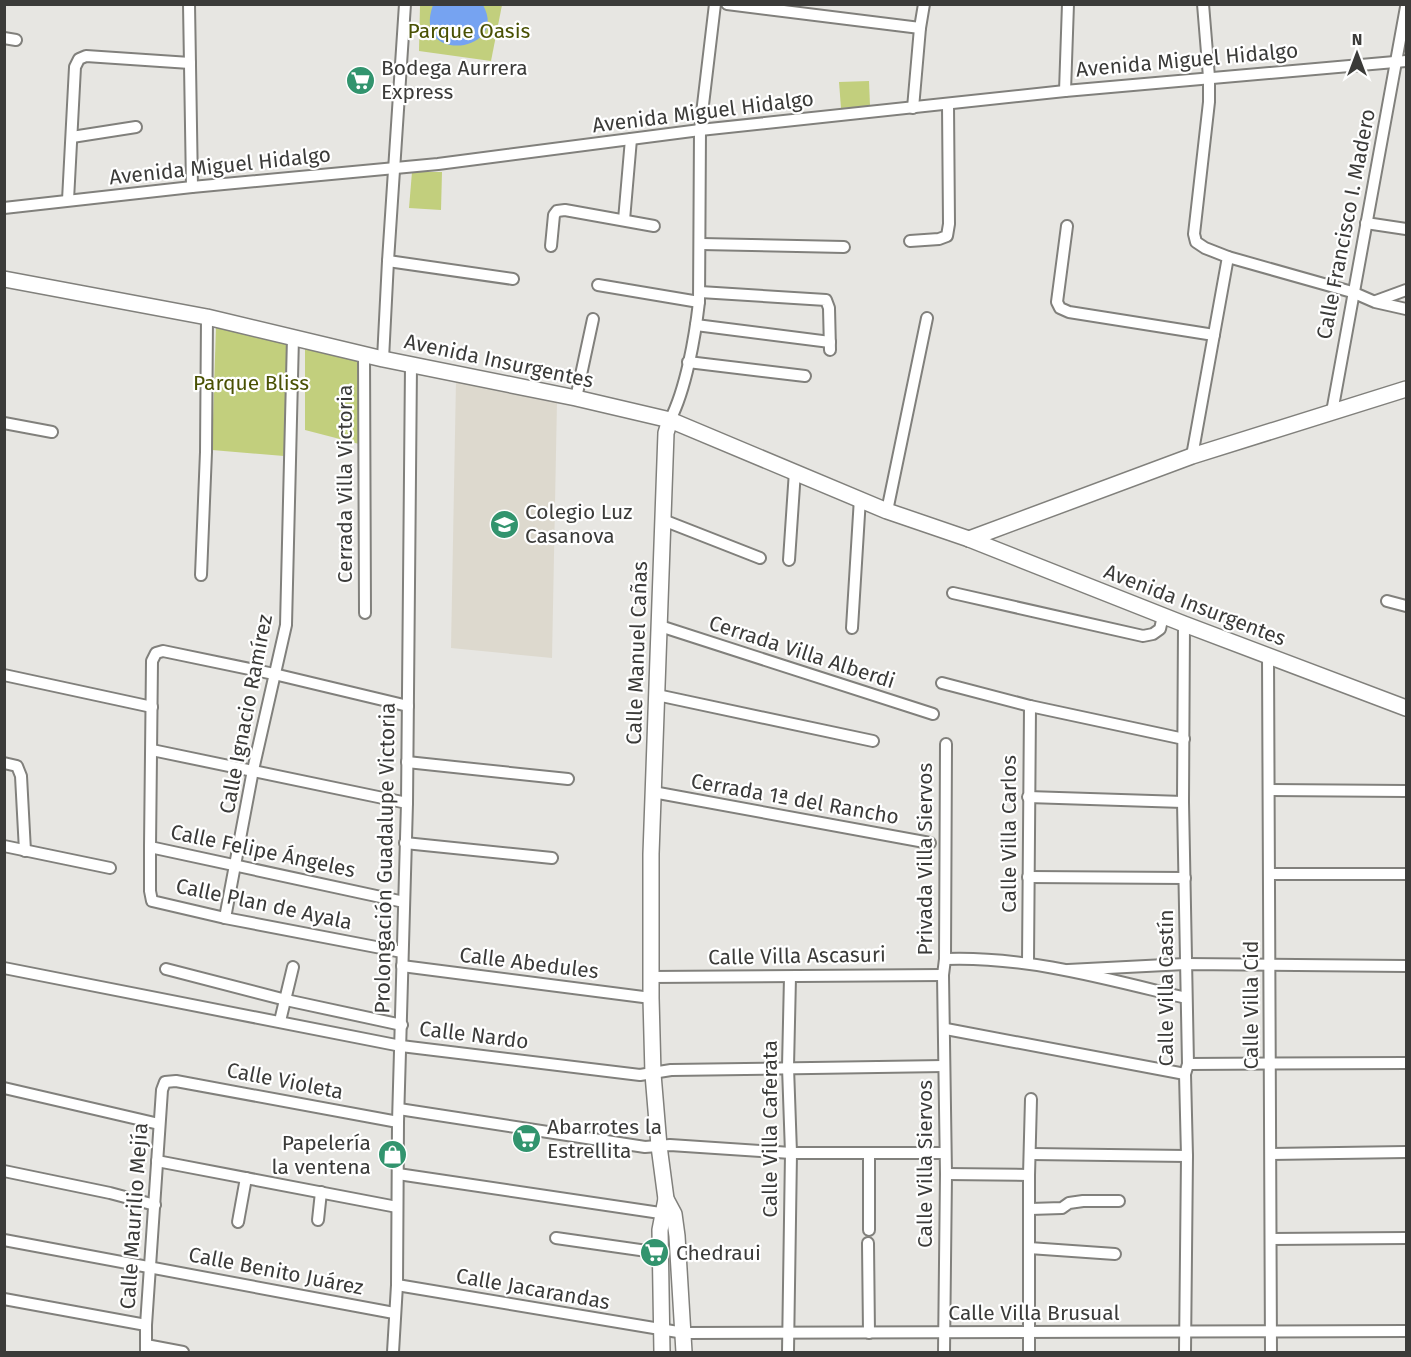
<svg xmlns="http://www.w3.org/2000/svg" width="1411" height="1357" font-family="'Fira Sans',sans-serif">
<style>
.built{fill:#ddd9ce}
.green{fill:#c2cf7d}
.water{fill:#76a3f1}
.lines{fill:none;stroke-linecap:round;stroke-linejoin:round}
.street-casing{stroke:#81807c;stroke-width:14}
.secondary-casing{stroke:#81807c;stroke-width:18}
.street{stroke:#fff;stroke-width:10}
.secondary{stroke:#fff;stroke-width:15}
.labels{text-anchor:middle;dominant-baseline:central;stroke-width:4.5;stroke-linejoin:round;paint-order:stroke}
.park-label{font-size:21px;fill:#495103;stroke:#fff}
.street-label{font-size:21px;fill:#3b3b39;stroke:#fff}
.poi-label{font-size:21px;fill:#3b3b39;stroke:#fff;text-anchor:start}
</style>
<rect width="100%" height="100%" fill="#e7e6e2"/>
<polygon class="built" points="456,380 557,401 552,658 451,648"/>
<g class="green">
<polygon points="420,5 502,5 491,61 419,51"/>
<polygon points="869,81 870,106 841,108 839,82"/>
<polygon points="412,172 442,172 441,210 409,208"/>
<polygon points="216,327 289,339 284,456 212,450"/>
<polygon points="305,347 366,359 363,445 305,430"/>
</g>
<path class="water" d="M433 5H483C510 53 411 65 433 5Z"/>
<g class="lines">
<defs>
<g id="street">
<polyline points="189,4 192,187"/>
<polyline points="727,4 920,28"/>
<polyline points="4,38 16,40"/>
<polyline points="1065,91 1068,4"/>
<polyline points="913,108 920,28 924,4"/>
<polyline points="72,137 136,127"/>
<polyline points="68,200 75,67 79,59 86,56 190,63"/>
<polyline points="4,208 192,187 438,164 700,130 1065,91 1406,61"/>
<polyline points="624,220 631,139"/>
<polyline points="1366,223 1406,229"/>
<polyline points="1067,226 1057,302 1060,308 1069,312 1214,335"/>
<polyline points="910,241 939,239 947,236 949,224 948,105"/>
<polyline points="701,244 844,247"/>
<polyline points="551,246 554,215 557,211 565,210 654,226"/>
<polyline points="1228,257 1352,292 1375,302 1406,309"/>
<polyline points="388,261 513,279"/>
<polyline points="598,285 699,302"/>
<polyline points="700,292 826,300 829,308 830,350"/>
<polyline points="1376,301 1406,290"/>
<polyline points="696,325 830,342"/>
<polyline points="364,354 365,613"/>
<polyline points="383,359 388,261 405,4"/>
<polyline points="688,362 805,376"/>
<polyline points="576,398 593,319"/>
<polyline points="1332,412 1406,7"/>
<path d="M670 420C686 389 695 337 699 302L700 130 715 4"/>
<polyline points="4,423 52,432"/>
<polyline points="1192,456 1228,257 1205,248 1196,242 1194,234 1209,102 1209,77 1203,4"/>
<polyline points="887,511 927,318"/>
<polyline points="663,520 760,558"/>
<polyline points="789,560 795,471"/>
<polyline points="201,575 206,452 207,317"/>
<polyline points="953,593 1143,636 1153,634 1160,629 1163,616"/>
<polyline points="1387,601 1406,606"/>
<polyline points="1184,624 1183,802 1188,1064 1185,1074 1187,1156 1185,1352"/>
<polyline points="660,626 933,714"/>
<polyline points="852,628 860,498"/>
<polyline points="1268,656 1271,1352"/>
<polyline points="4,675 152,707"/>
<polyline points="942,683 1030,706 1184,739"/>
<polyline points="657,695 873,741"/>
<polyline points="152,750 407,803"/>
<polyline points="407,762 568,779"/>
<polyline points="4,763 17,766 21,776 25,851"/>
<polyline points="1269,790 1406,791"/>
<polyline points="653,792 930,843"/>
<polyline points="1028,797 1183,802"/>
<polyline points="405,843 552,858"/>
<polyline points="4,846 110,868"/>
<polyline points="150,847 404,902"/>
<polyline points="1269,874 1406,874"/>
<polyline points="1028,877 1185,878"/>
<polyline points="225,918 253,770 286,625 293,337"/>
<polyline points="402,952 225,918 152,901 150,891 150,847 152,661 156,653 163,651 274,674 408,706"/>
<path d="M945 959C1027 956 1107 979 1186 998"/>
<polyline points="1028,963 1030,706"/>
<polyline points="402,966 651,998"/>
<polyline points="4,968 401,1046 640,1075 671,1070 944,1066"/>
<polyline points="166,969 286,1000 402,1025"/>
<polyline points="1068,970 1185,964 1406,966"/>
<polyline points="650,977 943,975"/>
<polyline points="280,1021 293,967"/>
<polyline points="946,1029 1185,1074"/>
<polyline points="1188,1064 1406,1063"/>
<polyline points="4,1088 159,1124"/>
<polyline points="399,1109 645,1147 670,1145 791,1153 945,1153"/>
<polyline points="1031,1154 1187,1156"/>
<polyline points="1271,1154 1406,1152"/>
<polyline points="157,1161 397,1207"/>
<polyline points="4,1171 110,1193 155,1205"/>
<polyline points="398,1174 667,1214"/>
<polyline points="946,1174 1029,1175"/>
<polyline points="1030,1209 1062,1208 1069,1203 1083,1201 1119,1201"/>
<polyline points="318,1220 321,1192"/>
<polyline points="238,1222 246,1178"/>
<polyline points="869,1230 869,1154"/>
<polyline points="556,1238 661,1253"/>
<polyline points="1271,1239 1406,1238"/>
<polyline points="4,1240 394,1313"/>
<polyline points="868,1243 869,1333"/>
<polyline points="1029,1248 1115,1254"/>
<polyline points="397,1285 684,1333 1406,1331"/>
<polyline points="4,1299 146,1325"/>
<polyline points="146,1345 183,1352"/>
<polyline points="146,1352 146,1325 162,1090 165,1082 176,1081 398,1122"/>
<polyline points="393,1352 397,1285 398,1122 407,803 411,365"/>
<polyline points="788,1352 791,1153 788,1067 790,977"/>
<polyline points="944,1352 946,1174 943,975 945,959 946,744"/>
<polyline points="1029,1352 1029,1175 1031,1099"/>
</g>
<g id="secondary">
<polyline points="4,279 207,317 383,359 576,398 670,420 887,511 969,539 1184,624 1406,708"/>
<polyline points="670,420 666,433 651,854 651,998 653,1074 659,1146 666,1199 674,1214 677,1236 684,1352"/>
<polyline points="969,539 1192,456 1406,389"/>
<polyline points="662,1352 660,1230 666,1199"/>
</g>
</defs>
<use href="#street" class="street-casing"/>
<use href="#secondary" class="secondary-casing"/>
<use href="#street" class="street"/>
<use href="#secondary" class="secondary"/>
</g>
<defs>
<symbol id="supermarket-disc" viewBox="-11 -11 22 22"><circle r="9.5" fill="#32946e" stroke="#fff"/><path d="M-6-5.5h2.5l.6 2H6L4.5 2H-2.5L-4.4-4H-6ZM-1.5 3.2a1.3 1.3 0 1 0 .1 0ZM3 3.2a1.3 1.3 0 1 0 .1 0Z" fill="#fff"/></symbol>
<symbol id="school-disc" viewBox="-11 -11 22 22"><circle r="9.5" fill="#32946e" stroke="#fff"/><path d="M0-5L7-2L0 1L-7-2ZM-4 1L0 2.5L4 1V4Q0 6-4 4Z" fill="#fff"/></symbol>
<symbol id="shop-disc" viewBox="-11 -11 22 22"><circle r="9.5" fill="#32946e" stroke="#fff"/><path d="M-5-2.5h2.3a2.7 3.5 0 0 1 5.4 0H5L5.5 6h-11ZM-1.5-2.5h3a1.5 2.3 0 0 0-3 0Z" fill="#fff"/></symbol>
</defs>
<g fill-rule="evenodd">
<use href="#supermarket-disc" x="344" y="64" width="33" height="33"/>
<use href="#school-disc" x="488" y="508" width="33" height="33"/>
<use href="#supermarket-disc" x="510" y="1122" width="33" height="33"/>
<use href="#shop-disc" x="376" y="1138" width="33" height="33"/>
<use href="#supermarket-disc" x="638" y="1236" width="33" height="33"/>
</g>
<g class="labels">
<g class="park-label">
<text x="469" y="31">Parque Oasis</text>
<text x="251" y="383">Parque Bliss</text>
</g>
<g class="street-label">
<text transform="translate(1187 60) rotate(-5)">Avenida Miguel Hidalgo</text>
<text transform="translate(703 112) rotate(-7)">Avenida Miguel Hidalgo</text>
<text transform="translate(220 166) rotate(-6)">Avenida Miguel Hidalgo</text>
<text transform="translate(1346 224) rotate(-79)">Calle Francisco I. Madero</text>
<text transform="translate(499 361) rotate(12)">Avenida Insurgentes</text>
<text transform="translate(345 484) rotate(-90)">Cerrada Villa Victoria</text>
<text transform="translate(1195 605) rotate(21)">Avenida Insurgentes</text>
<text transform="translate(802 652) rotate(18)">Cerrada Villa Alberdi</text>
<text transform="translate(637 653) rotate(-88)">Calle Manuel Cañas</text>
<text transform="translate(246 714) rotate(-79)">Calle Ignacio Ramírez</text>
<text transform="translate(795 799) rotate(10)">Cerrada 1ª del Rancho</text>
<text transform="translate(1009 834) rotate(-90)">Calle Villa Carlos</text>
<text transform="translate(263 851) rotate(12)">Calle Felipe Ángeles</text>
<text transform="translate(385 858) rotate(-89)">Prolongación Guadalupe Victoria</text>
<text transform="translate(925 859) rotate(-90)">Privada Villa Siervos</text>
<text transform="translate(264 904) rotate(12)">Calle Plan de Ayala</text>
<text transform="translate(797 956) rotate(-1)">Calle Villa Ascasuri</text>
<text transform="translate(529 963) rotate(7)">Calle Abedules</text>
<text transform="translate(1166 988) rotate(-90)">Calle Villa Castín</text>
<text transform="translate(1251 1005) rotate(-90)">Calle Villa Cid</text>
<text transform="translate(474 1035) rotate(7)">Calle Nardo</text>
<text transform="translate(285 1081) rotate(11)">Calle Violeta</text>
<text transform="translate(770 1129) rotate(-90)">Calle Villa Caferata</text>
<text transform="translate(925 1164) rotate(-90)">Calle Villa Siervos</text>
<text transform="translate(134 1216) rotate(-86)">Calle Maurilio Mejía</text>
<text transform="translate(276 1271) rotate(11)">Calle Benito Juárez</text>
<text transform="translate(533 1289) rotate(10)">Calle Jacarandas</text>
<text x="1034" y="1313">Calle Villa Brusual</text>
</g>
<g class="poi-label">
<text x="381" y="68">Bodega Aurrera<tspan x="381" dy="24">Express</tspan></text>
<text x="525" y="512">Colegio Luz<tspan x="525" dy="24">Casanova</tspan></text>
<text x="547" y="1127">Abarrotes la<tspan x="547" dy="24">Estrellita</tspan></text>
<text x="371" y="1143" text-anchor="end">Papelería<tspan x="371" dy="24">la ventena</tspan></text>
<text x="676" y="1253">Chedraui</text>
</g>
</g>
<rect width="1411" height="1357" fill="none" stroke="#3b3b39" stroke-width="12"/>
<g transform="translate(1357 54)" stroke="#ffffff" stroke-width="4.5" paint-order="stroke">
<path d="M0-4.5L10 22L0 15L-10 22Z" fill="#3b3b39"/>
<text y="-9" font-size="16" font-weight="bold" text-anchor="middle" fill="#3b3b39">N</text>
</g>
</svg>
